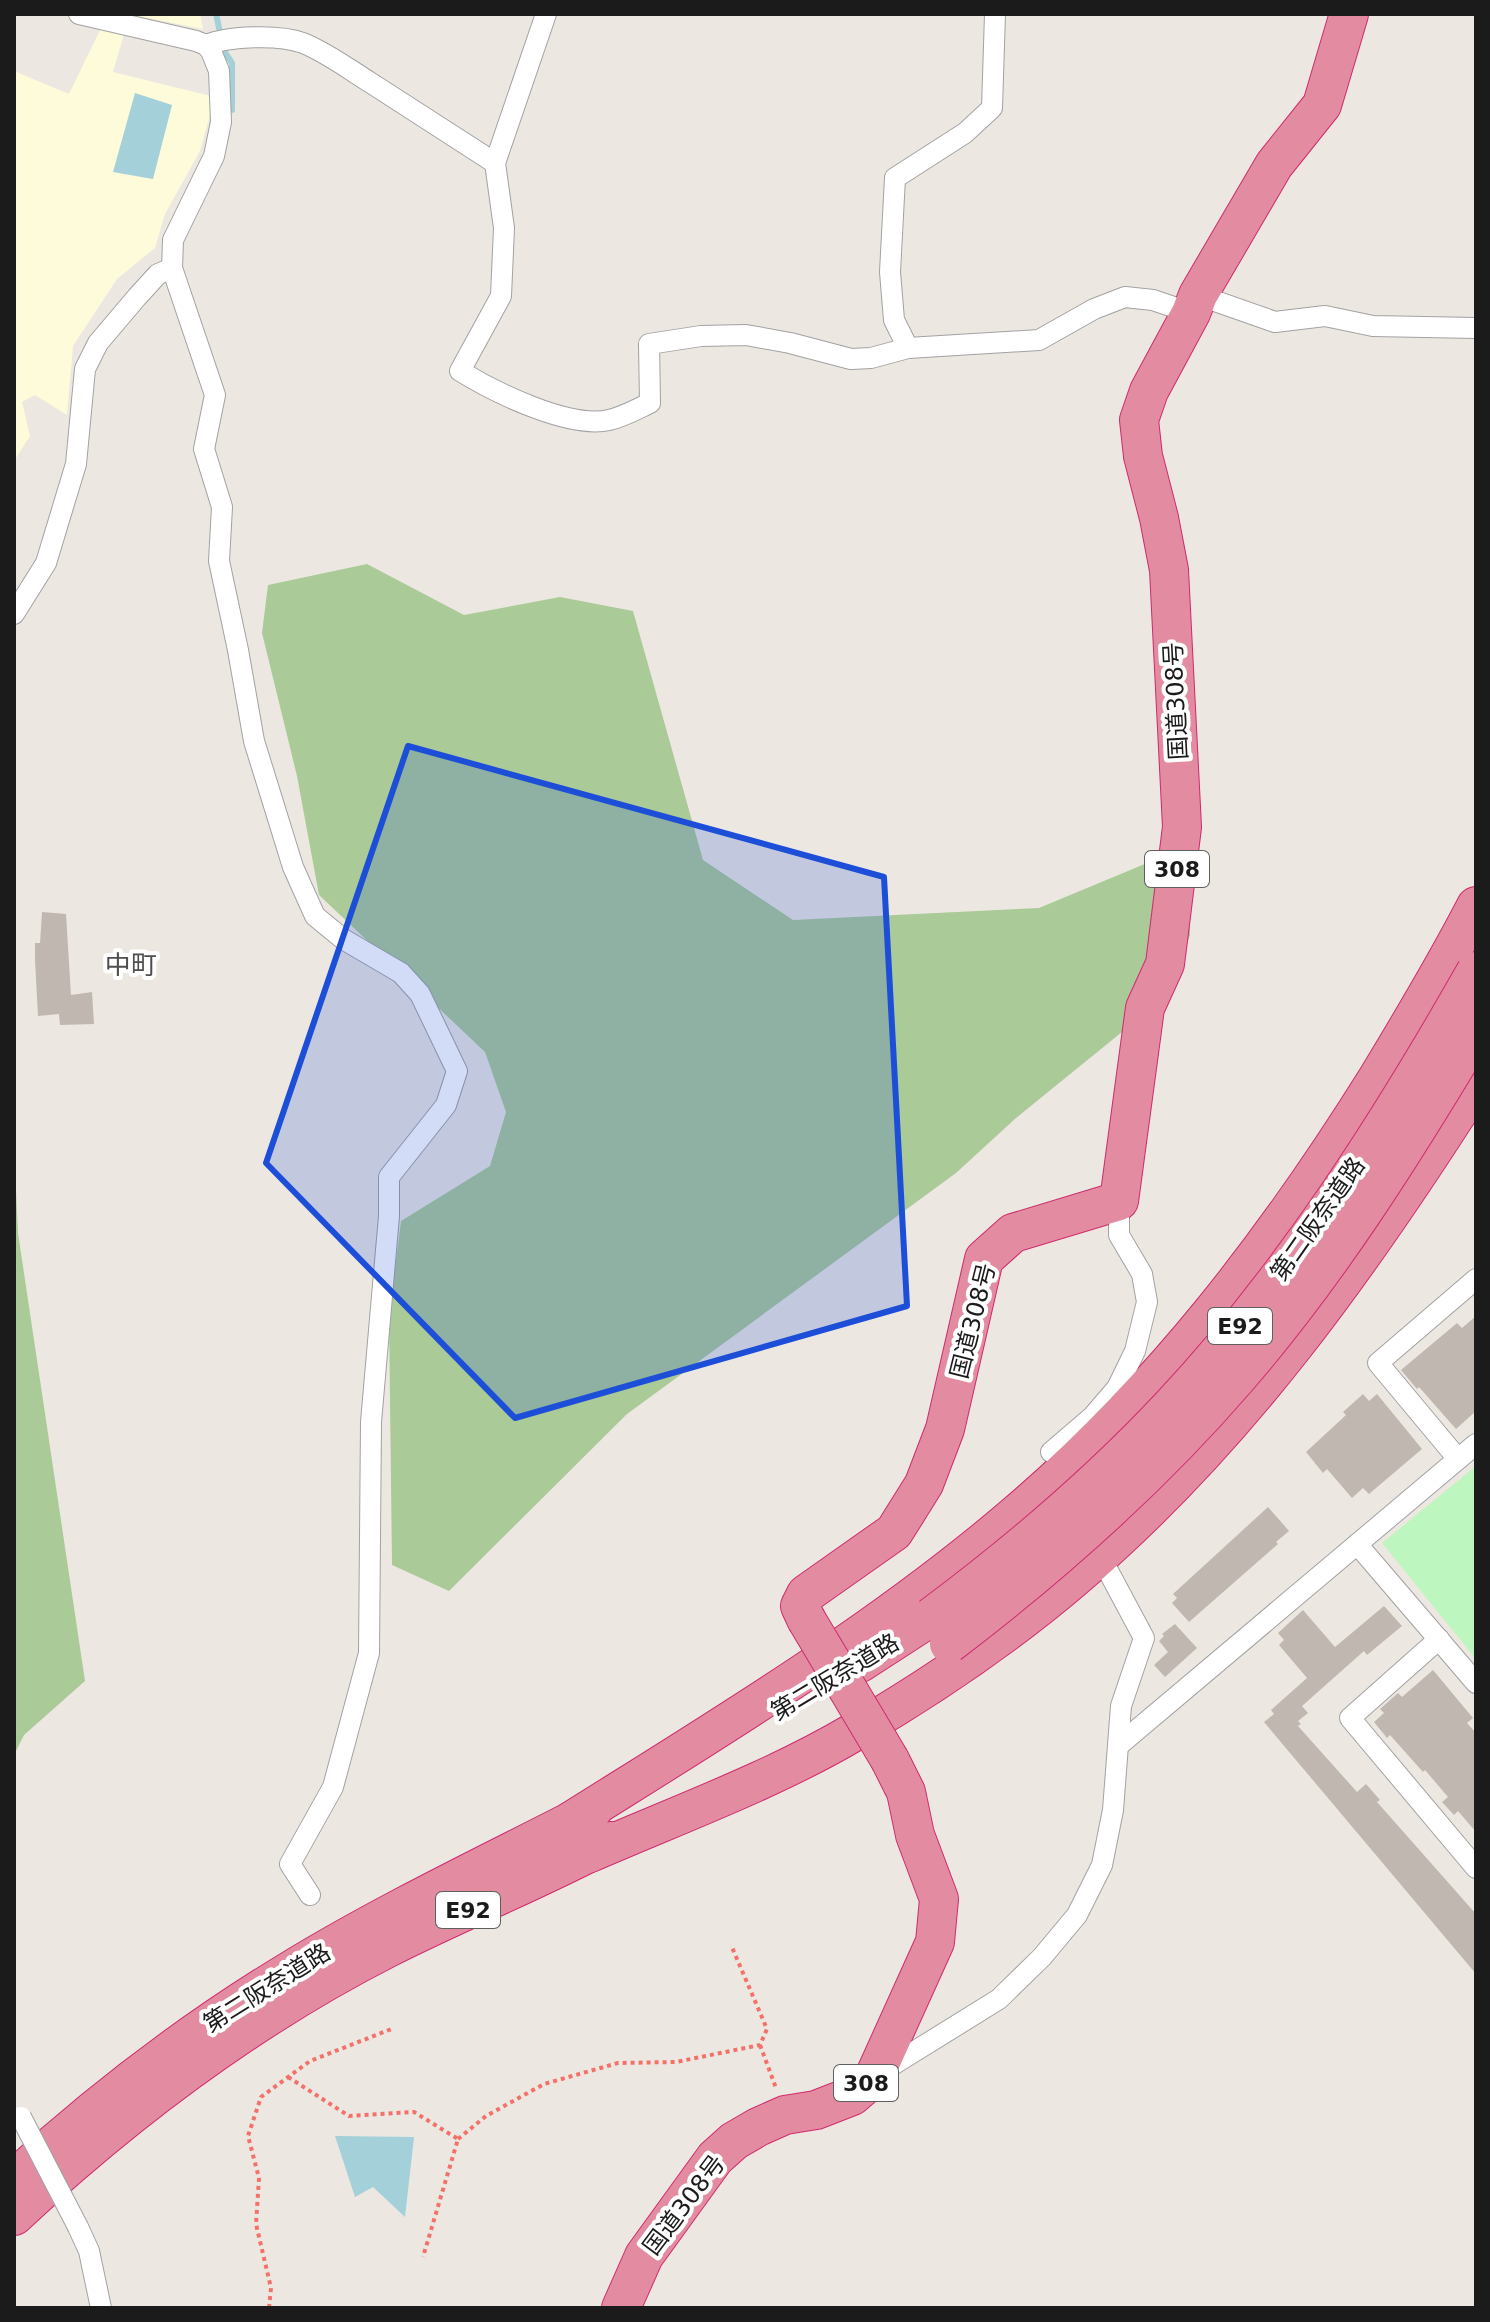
<svg xmlns="http://www.w3.org/2000/svg" width="1490" height="2322" font-family="'DejaVu Sans','Noto Sans JP',sans-serif">
<style>
.education{fill:#fdfbd9}
.forest{fill:#aaca97}
.park{fill:#bef6bf}
.water{fill:#a3d0d9}
.lines{fill:none;stroke-linecap:round;stroke-linejoin:round}
.stream{stroke:#a3d0d9;stroke-width:6}
.building{fill:#c1b7b1}
.street-casing{stroke:#a2a2a2;stroke-width:22}
.highway-casing{stroke:#ce2b6e;stroke-width:40}
.path{stroke:#f3706b;stroke-width:4;stroke-dasharray:4 4;stroke-linecap:butt}
.street{stroke:#fff;stroke-width:20}
.highway{stroke:#e28ba1;stroke-width:38}
.street-bridge-casing{stroke:#a2a2a2;stroke-width:22;stroke-linecap:butt}
.highway-bridge-casing{stroke:#ce2b6e;stroke-width:40;stroke-linecap:butt}
.street-bridge{stroke:#fff;stroke-width:20}
.highway-bridge{stroke:#e28ba1;stroke-width:38}
.marked{fill:#1d4ed8;fill-opacity:0.2;stroke:#1d4ed8;stroke-width:6;stroke-linejoin:round}
.labels{text-anchor:middle;dominant-baseline:central;stroke-width:8;stroke-linejoin:round;paint-order:stroke}
.shield{fill:#fff;stroke:#5f5f5f;stroke-width:2}
.shield-label{font-size:22px;font-weight:bold;fill:#1b1b1b}
.street-label{font-size:24px;fill:#1b1b1b;stroke:#fff}
.neighbourhood-label{font-size:26px;fill:#4e4e4e;stroke:#fff}
</style>
<rect width="100%" height="100%" fill="#ece8e1"/>
<g class="education">
<polygon points="127,14 200,14 203,29"/>
<polygon points="102,26 125,31 113,72 215,97 200,151 165,214 155,248 117,279 73,346 67,415 35,395 22,402 30,436 14,461 14,71 69,94"/>
</g>
<g class="forest">
<polygon points="367,564 464,615 560,597 633,611 703,860 793,920 1039,908 1188,846 1190,935 1170,993 1016,1118 956,1173 627,1414 449,1591 392,1565 389,1316 401,1221 490,1166 506,1112 485,1052 319,895 297,776 262,633 268,585"/>
<polygon points="14,1146 18,1233 85,1681 24,1735 14,1755"/>
</g>
<polygon class="park" points="1476,1466 1476,1659 1382,1543"/>
<g class="water">
<polygon points="135,93 172,105 153,179 113,172"/>
<polygon points="335,2136 414,2137 405,2217 373,2187 355,2197"/>
</g>
<g class="lines">
<polyline class="stream" points="216,14 224,51 232,63 232,110"/>
</g>
<g class="building">
<polygon points="42,912 66,914 71,995 92,992 94,1024 60,1025 59,1014 38,1016 35,960 35,943 40,943"/>
<polygon points="1476,1316 1476,1411 1456,1429 1419,1387 1417,1389 1401,1370 1457,1323 1462,1328"/>
<polygon points="1363,1394 1369,1401 1377,1394 1422,1449 1369,1494 1363,1488 1352,1498 1327,1469 1323,1473 1306,1452 1346,1415 1343,1412"/>
<polygon points="1268,1507 1289,1531 1276,1542 1278,1544 1189,1622 1172,1603 1177,1598 1173,1594"/>
<polygon points="1384,1606 1402,1626 1367,1655 1364,1651 1302,1706 1308,1713 1298,1721 1301,1724 1298,1726 1357,1792 1366,1784 1380,1800 1377,1802 1476,1914 1476,1974 1264,1722 1274,1714 1271,1710 1307,1678 1279,1645 1284,1640 1278,1633 1303,1610 1335,1647"/>
<polygon points="1175,1624 1197,1648 1165,1677 1154,1665 1168,1652 1159,1641 1164,1636 1162,1634"/>
<polygon points="1433,1670 1473,1718 1467,1723 1476,1733 1476,1832 1458,1811 1454,1815 1442,1802 1448,1797 1425,1770 1423,1772 1390,1735 1387,1738 1374,1722 1384,1713 1380,1709 1398,1693 1402,1697"/>
</g>
<g class="lines">
<defs>
<g id="street">
<polyline points="79,14 196,41 206,45 211,51 219,71 221,122 214,156 173,240 172,268 215,395 204,449 222,507 219,561 238,650 254,741 293,867 315,916 343,939 401,973 420,994 457,1071 446,1105 389,1177 389,1216 371,1422 369,1653 333,1787 290,1864 310,1895"/>
<path d="M206 45C229 36 279 34 303 43 326 52 350 70 371 83 413 110 454 137 495 163L504 228 501 296 460 371C494 392 569 429 609 420 623 417 637 409 650 403L649 344 701 336 746 335 790 343 851 359 871 358 908 348 1039 340 1094 309 1125 297 1153 300 1191 313"/>
<polyline points="495,163 546,14"/>
<polyline points="1198,295 1275,322 1325,316 1373,326 1476,328"/>
<polyline points="908,348 894,320 890,272 895,178 965,133 992,108 995,14"/>
<polyline points="14,614 46,563 76,464 85,369 98,343 137,297 158,274 172,268"/>
<polyline points="1051,1452 1093,1416 1117,1388 1135,1351 1147,1302 1142,1274 1119,1235 1119,1201"/>
<polyline points="1458,1459 1378,1363 1476,1279"/>
<polyline points="1357,1544 1476,1683"/>
<polyline points="1439,1639 1350,1718 1476,1868"/>
<polyline points="1119,1745 1476,1444"/>
<polyline points="883,2071 999,1999 1042,1957 1077,1915 1102,1865 1113,1810 1121,1706 1144,1638 1106,1567"/>
<polyline points="78,2227 89,2251 101,2308"/>
</g>
<g id="highway">
<polyline points="806,1619 800,1606 806,1594 894,1532 924,1484 945,1429 984,1259 1013,1233 1119,1201 1145,1008 1165,964 1182,827 1169,570 1159,518 1143,456 1139,420 1149,391 1191,313 1198,295 1274,165 1322,105 1349,14"/>
<polyline points="860,1663 931,1617"/>
<path d="M571 1821C722 1726 877 1633 1014 1516 1161 1391 1277 1239 1378 1077 1412 1021 1446 964 1476 906"/>
<path d="M590 1853C677 1815 773 1780 854 1732 931 1687 1005 1637 1073 1579 1237 1440 1361 1265 1476 1084"/>
<path d="M14 2179C99 2101 192 2030 291 1970 388 1911 492 1862 593 1810"/>
<path d="M14 2216C127 2111 250 2018 388 1948 461 1911 539 1880 612 1841"/>
<polyline points="621,2308 644,2256 715,2158 734,2141 758,2127 785,2115 816,2110 852,2096 874,2077 935,1942 939,1899 915,1835 906,1792 890,1760"/>
</g>
</defs>
<use href="#street" class="street-casing"/>
<use href="#highway" class="highway-casing"/>
<g class="path">
<polyline points="760,2045 776,2088"/>
<polyline points="288,2077 349,2116 414,2112 458,2139 423,2257"/>
<polyline points="458,2139 486,2116 544,2084 618,2063 676,2062 760,2045 767,2029 731,1945"/>
<polyline points="269,2308 271,2288 256,2224 259,2178 248,2136 261,2097 310,2061 394,2028"/>
</g>
<use href="#street" class="street"/>
<use href="#highway" class="highway"/>
<defs>
<polyline id="street-bridge" points="21,2117 78,2227"/>
<g id="highway-bridge">
<path d="M931 1617C1017 1553 1098 1484 1171 1406 1292 1277 1389 1124 1476 971"/>
<polyline points="806,1619 890,1760"/>
<path d="M949 1644C1054 1564 1152 1477 1238 1377 1329 1272 1405 1151 1476 1032"/>
</g>
</defs>
<use href="#street-bridge" class="street-bridge-casing"/>
<use href="#highway-bridge" class="highway-bridge-casing"/>
<use href="#street-bridge" class="street-bridge"/>
<use href="#highway-bridge" class="highway-bridge"/>
</g>
<path class="marked" d="M408 746 884 877 907 1306 515 1418 266 1163Z"/>
<g class="labels">
<g class="shield">
<rect x="1145" y="851" width="64" height="36" rx="6"/>
<rect x="1208" y="1308" width="64" height="36" rx="6"/>
<rect x="436" y="1892" width="64" height="36" rx="6"/>
<rect x="834" y="2065" width="64" height="36" rx="6"/>
</g>
<g class="shield-label">
<text x="1177" y="869">308</text>
<text x="1240" y="1326">E92</text>
<text x="468" y="1910">E92</text>
<text x="866" y="2083">308</text>
</g>
<g class="street-label">
<text transform="translate(1176 701) rotate(-93)">国道308号</text>
<text transform="translate(1318 1219) rotate(-55)">第二阪奈道路</text>
<text transform="translate(973 1321) rotate(-76)">国道308号</text>
<text transform="translate(835 1677) rotate(-31)">第二阪奈道路</text>
<text transform="translate(267 1988) rotate(-32)">第二阪奈道路</text>
<text transform="translate(684 2205) rotate(-53)">国道308号</text>
</g>
<g class="neighbourhood-label">
<text x="131" y="965">中町</text>
</g>
</g>
<rect width="1490" height="2322" fill="none" stroke="#1b1b1b" stroke-width="32"/>
</svg>
